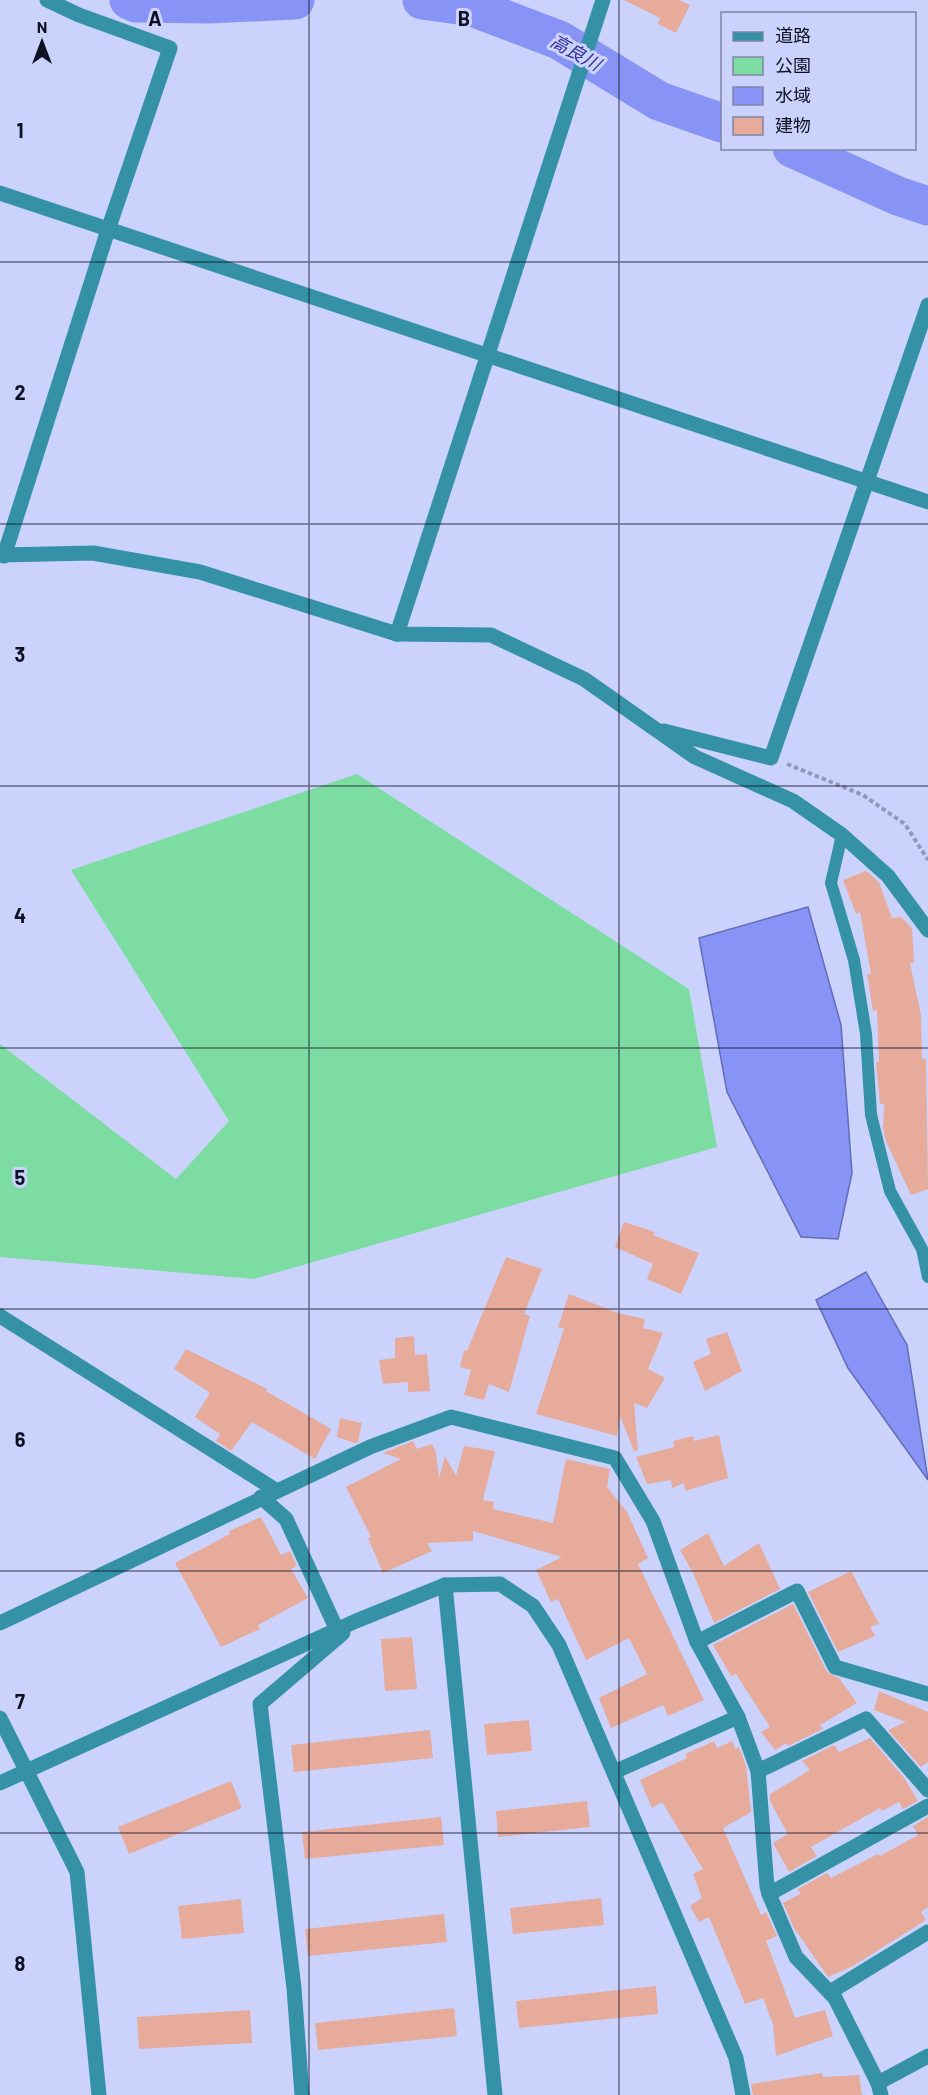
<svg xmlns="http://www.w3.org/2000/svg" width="928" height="2095" font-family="Barlow,'Noto Sans JP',sans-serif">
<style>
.green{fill:#7cdca2}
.water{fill:#8794f5;stroke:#636db6;stroke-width:1.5}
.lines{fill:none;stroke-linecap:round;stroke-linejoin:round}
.river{stroke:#8794f5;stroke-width:39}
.building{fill:#e6ab9b}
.path{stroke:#9198ba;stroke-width:4;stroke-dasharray:4.5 3;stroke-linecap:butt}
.lane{stroke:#3491a6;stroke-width:12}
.street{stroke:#3491a6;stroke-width:15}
.grid{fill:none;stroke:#0e1122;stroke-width:1.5;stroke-opacity:0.55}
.labels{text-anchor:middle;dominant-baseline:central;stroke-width:6;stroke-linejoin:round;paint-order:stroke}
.water-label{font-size:18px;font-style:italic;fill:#312d9b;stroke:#cbd3fd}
.grid-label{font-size:20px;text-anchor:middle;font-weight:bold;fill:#0e1122;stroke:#cbd3fd;stroke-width:6;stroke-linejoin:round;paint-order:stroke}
</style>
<rect width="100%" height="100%" fill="#cbd3fd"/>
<polygon class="green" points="357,774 689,989 717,1147 254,1279 0,1257 0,1044 176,1179 229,1121 71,870"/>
<g class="water">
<polygon points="808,907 841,1025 852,1173 838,1239 801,1237 727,1092 699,938"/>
<polygon points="866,1272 907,1345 928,1480 848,1368 816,1300"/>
</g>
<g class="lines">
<g class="river">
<polyline points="129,0 136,3 209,4 295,0"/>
<polyline points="422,0 472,7 559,40 659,101 722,123"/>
<polyline points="792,148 898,196 928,206"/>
</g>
</g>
<g class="building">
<polygon points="624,0 679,0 690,5 676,33 658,24 660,18"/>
<polygon points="866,871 879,882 892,918 901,917 912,928 914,963 910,963 921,1015 922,1059 926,1059 928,1189 911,1195 886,1141 883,1128 884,1104 880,1104 876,1062 879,1062 877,1010 873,1011 867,974 871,974 860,912 856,914 843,880"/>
<polygon points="624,1222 655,1232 653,1235 699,1253 681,1294 647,1279 653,1264 615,1247"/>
<polygon points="506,1257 542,1269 524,1314 530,1316 509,1392 489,1384 484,1400 464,1395 471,1370 460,1367 464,1350 467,1351"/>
<polygon points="569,1294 618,1313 645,1319 643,1328 663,1333 648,1369 665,1378 647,1408 634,1403 638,1450 634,1451 620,1416 617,1436 536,1414 564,1329 558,1327"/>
<polygon points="727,1332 742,1371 705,1391 693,1362 711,1354 706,1339"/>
<polygon points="414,1336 415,1355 427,1354 430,1391 408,1392 408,1382 383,1384 379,1360 395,1358 395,1338"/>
<polygon points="186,1349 267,1389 266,1391 331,1429 315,1459 252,1422 231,1451 216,1441 220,1434 195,1417 210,1393 174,1369"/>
<polygon points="340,1418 362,1423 358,1442 355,1443 337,1437"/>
<polygon points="719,1435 728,1478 685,1491 684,1483 672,1488 671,1480 647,1484 636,1457 674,1447 673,1441 693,1436 694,1441"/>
<polygon points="413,1441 417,1449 432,1444 436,1452 439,1478 445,1456 456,1476 464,1446 495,1451 483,1500 494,1502 493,1509 553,1523 566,1459 610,1469 607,1487 627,1512 648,1558 638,1564 704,1700 668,1716 663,1705 611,1728 599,1698 647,1674 629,1638 586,1660 558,1599 551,1602 536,1570 562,1557 473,1531 473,1541 427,1543 432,1551 383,1573 368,1538 371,1537 346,1487 401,1459 383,1453"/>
<polygon points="261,1517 281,1555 290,1551 297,1566 291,1569 308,1598 258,1625 260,1629 221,1647 175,1563 230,1534 229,1531"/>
<polygon points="708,1533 724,1566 759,1543 780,1589 714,1623 693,1573 680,1550"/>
<polygon points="851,1571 879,1624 870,1627 875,1636 838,1652 808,1592"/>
<polygon points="793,1604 827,1672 839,1678 857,1703 820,1725 823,1729 788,1746 786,1743 775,1750 761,1732 770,1727 736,1674 731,1676 713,1645"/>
<polygon points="412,1637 417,1689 385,1691 381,1639"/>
<polygon points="879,1691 928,1712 928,1762 921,1767 888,1730 906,1722 874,1710"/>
<polygon points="529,1720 532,1751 487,1755 484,1724"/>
<polygon points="430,1730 433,1758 294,1772 291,1745"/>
<polygon points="870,1738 905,1779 918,1801 903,1809 899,1802 882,1811 880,1808 811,1847 817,1856 789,1872 773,1843 788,1834 770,1801 770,1794 810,1770 802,1761 834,1745 839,1752"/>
<polygon points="714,1741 717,1748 732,1741 736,1749 739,1747 746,1765 751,1812 723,1828 761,1915 766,1912 777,1936 766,1941 795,2018 825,2010 833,2036 776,2056 773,2024 763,1998 745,2004 709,1917 699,1922 690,1906 702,1898 693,1874 703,1869 662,1802 652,1808 640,1780 687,1758 685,1754"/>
<polygon points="231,1781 242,1808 129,1854 118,1827"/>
<polygon points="587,1801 590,1827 498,1837 496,1811"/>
<polygon points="441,1817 444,1845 305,1859 302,1832"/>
<polygon points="928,1817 928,1907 921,1912 926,1920 853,1966 828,1977 794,1928 783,1903 800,1894 798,1889 827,1873 831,1878 878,1854 880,1856 918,1835 913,1826"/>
<polygon points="601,1898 604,1925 513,1934 510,1908"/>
<polygon points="241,1899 244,1933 182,1939 178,1906"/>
<polygon points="444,1914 447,1942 308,1956 305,1929"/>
<polygon points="656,1986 658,2014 519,2028 516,2001"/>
<polygon points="454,2008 457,2036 318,2050 315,2023"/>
<polygon points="250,2010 252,2043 139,2049 137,2017"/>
<polygon points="822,2073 823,2077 859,2075 862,2095 753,2095 751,2084"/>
</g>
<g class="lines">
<polyline class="path" points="787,764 863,795 905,824 928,860"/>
<polyline class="lane" points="842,835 831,883 854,960 866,1034 871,1115 890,1191 922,1249 928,1277"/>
<g class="street">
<polyline points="0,193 928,502"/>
<polyline points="0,555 93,553 200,572 397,634 491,635 584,679 695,757 793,801 842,835 888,876 928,930"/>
<polyline points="4,556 108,230 170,48 79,15 47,0"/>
<polyline points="397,634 603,0"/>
<polyline points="664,731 771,758 928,305"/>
<polyline points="0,1316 277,1491"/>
<polyline points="261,1497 286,1519 337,1630"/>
<polyline points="445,1585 495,2095"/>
<polyline points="0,1623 370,1447 451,1417 615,1458 653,1521 697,1642 738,1717 758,1771 767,1887 769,1894 796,1957 835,1998 878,2083 881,2095"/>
<polyline points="697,1642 797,1591 835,1667 928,1694"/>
<polyline points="0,1718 77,1872 99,2095"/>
<polyline points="758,1771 866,1719 928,1790"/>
<polyline points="614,1772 738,1717"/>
<polyline points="0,1783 356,1621 445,1585 500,1584 533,1606 559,1645 736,2058 743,2095"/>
<polyline points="769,1894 928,1806"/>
<polyline points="830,1992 928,1932"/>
<polyline points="878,2083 928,2056"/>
<polyline points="302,2095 294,1988 260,1704 343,1633"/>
</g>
</g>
<path class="grid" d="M309 0V2095M619 0V2095M0 262H928M0 524H928M0 786H928M0 1048H928M0 1309H928M0 1571H928M0 1833H928"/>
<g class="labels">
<g class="water-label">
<text transform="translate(576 52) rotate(29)">高良川</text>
</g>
</g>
<g class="grid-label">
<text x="155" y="26">A</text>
<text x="464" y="26">B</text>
<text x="20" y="138">1</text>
<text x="20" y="400">2</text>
<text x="20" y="662">3</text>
<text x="20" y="923">4</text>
<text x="20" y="1185">5</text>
<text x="20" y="1447">6</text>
<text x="20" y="1709">7</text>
<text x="20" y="1971">8</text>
</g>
<rect x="721" y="12" width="195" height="138" fill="#cbd3fd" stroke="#7f85a5" stroke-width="1.5"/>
<rect x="733" y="32" width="30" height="9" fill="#3491a6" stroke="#7f85a5" stroke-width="1.5"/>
<text x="775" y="42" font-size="18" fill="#0e1122">道路</text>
<rect x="733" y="57" width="30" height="18" fill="#7cdca2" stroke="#7f85a5" stroke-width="1.5"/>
<text x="775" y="72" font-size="18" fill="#0e1122">公園</text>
<rect x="733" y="87" width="30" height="18" fill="#8794f5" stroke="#7f85a5" stroke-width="1.5"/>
<text x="775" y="102" font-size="18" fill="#0e1122">水域</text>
<rect x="733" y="117" width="30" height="18" fill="#e6ab9b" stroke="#7f85a5" stroke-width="1.5"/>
<text x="775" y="132" font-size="18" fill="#0e1122">建物</text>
<g transform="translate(42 42)" stroke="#cbd3fd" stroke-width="4.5" paint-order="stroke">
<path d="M0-4.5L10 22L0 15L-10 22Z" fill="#0e1122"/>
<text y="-9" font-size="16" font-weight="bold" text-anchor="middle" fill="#0e1122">N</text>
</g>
</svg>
